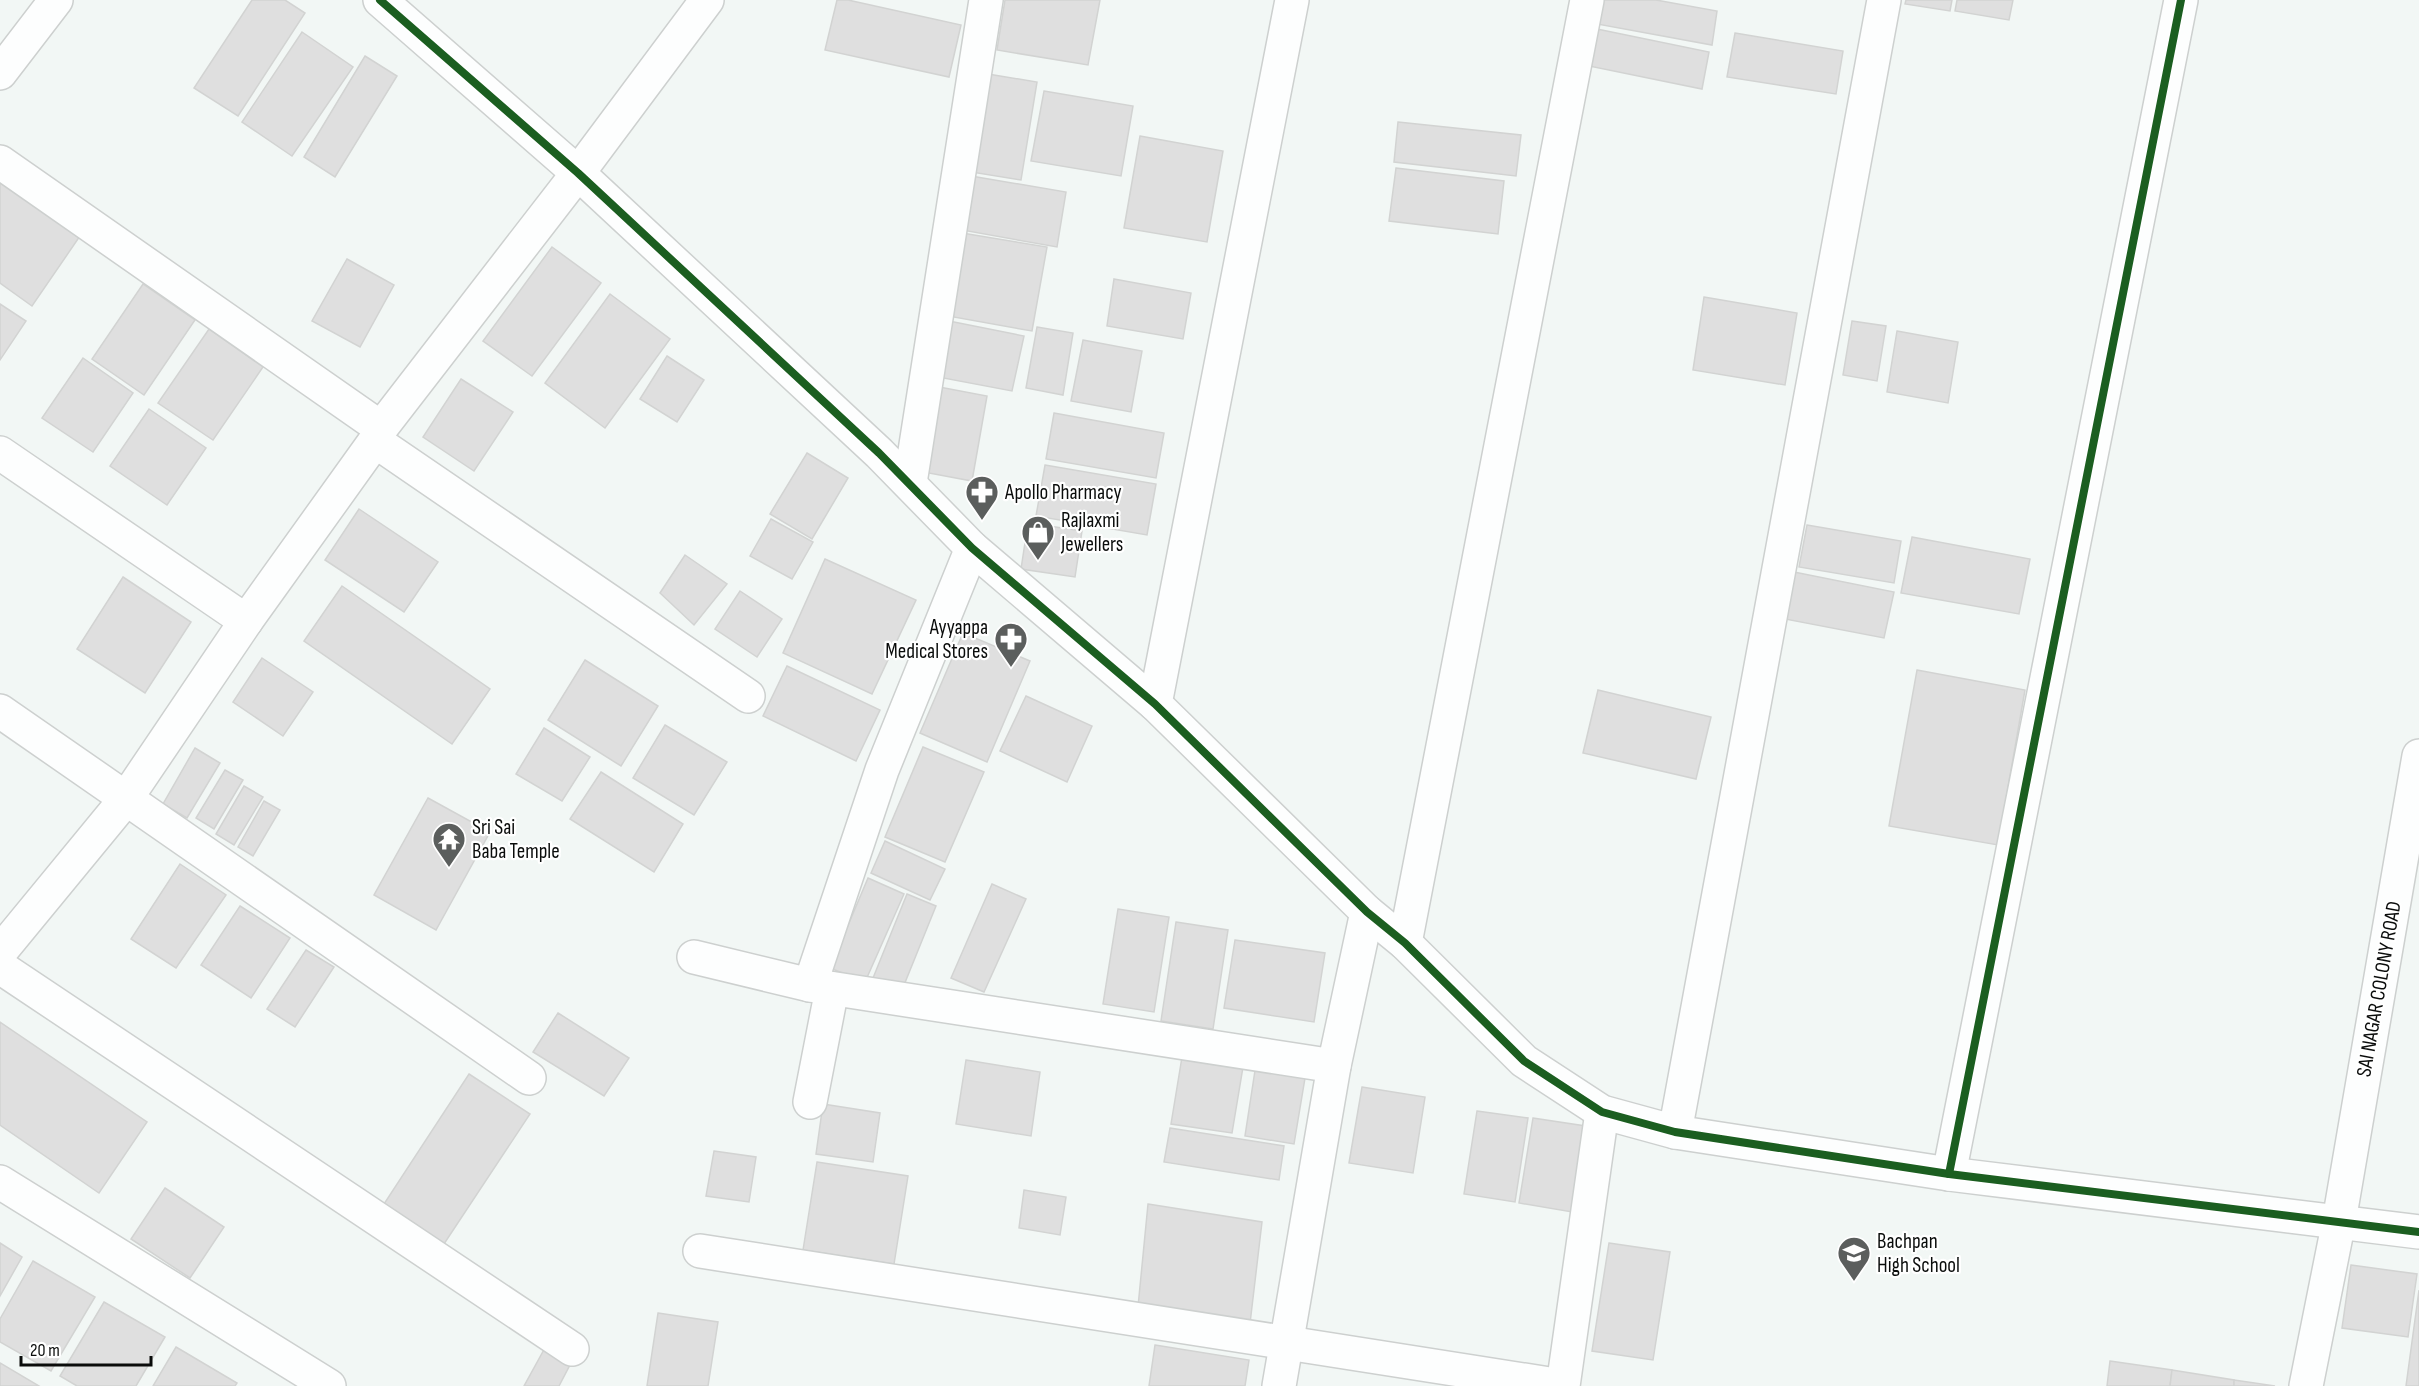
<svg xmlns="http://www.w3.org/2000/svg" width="2419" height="1386" font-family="'Sofia Sans Condensed',sans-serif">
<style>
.building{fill:#dfdfdf;stroke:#d2d3d2;stroke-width:1.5}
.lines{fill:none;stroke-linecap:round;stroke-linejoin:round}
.minor-casing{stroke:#cdd0cf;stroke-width:36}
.tertiary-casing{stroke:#cdd0cf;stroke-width:36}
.minor{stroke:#fdfefe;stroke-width:33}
.tertiary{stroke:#fdfefe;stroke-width:33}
.cycleway-casing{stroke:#fff;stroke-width:11}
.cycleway{stroke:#1b5e20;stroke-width:8}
.labels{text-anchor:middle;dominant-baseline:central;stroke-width:4.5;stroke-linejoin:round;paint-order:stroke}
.poi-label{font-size:21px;fill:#0a0c0b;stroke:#fff;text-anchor:start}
.street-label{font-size:21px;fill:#0a0c0b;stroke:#fff}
</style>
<rect width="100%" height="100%" fill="#f2f7f5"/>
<g class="building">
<polygon points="252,0 285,0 305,13 238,116 194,88"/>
<polygon points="837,0 848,0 961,25 949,77 825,50"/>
<polygon points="1005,0 1100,0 1088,65 997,50"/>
<polygon points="1602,0 1656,0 1717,11 1712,45 1597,24"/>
<polygon points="1906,0 1952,0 1950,11 1905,4"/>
<polygon points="1957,0 2013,0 2009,20 1955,11"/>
<polygon points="1597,29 1709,52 1702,89 1589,66"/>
<polygon points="302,32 353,67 292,156 242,122"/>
<polygon points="1735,33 1843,51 1836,94 1727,77"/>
<polygon points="365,56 397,76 335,177 304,157"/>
<polygon points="988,74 1037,82 1021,180 971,172"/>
<polygon points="1044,91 1133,106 1121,176 1031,161"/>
<polygon points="1398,122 1521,135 1516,176 1394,162"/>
<polygon points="1140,136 1223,151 1207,242 1124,228"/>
<polygon points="1396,168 1504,181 1498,234 1389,221"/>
<polygon points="971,176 1066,192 1057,247 962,230"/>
<polygon points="0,182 80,236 32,306 0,283"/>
<polygon points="962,233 1047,247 1032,331 948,316"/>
<polygon points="552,247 601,283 532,376 483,341"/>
<polygon points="347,259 394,285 360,347 312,321"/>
<polygon points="1114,279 1191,293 1183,339 1107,326"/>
<polygon points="143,284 195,320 144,395 92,359"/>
<polygon points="610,294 670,339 605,428 545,383"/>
<polygon points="1704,297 1797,313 1785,385 1693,370"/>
<polygon points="0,304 26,321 0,360"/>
<polygon points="949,321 1024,336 1012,391 938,377"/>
<polygon points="1852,321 1886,326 1877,381 1843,375"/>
<polygon points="1037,327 1073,333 1063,395 1026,388"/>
<polygon points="209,329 263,367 213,440 158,403"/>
<polygon points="1897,331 1958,342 1948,403 1887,392"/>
<polygon points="1083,340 1142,351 1131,412 1071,401"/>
<polygon points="667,356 704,380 677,422 640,399"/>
<polygon points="83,358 133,393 93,452 42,418"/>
<polygon points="461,379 513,412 474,471 423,437"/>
<polygon points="934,386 987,396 972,481 918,471"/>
<polygon points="149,409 206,448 167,505 110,466"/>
<polygon points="1054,413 1164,433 1156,478 1046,459"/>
<polygon points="807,453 848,478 812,539 770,514"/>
<polygon points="1045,465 1156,484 1147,535 1036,516"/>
<polygon points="359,509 438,562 404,612 325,560"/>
<polygon points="771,519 813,542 792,579 750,556"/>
<polygon points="1028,523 1082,531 1075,577 1021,569"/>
<polygon points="1807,525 1901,541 1894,583 1799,567"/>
<polygon points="1912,537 2030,559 2019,614 1901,593"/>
<polygon points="685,555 727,584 694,625 660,593"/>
<polygon points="825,559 916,600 872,694 783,653"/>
<polygon points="1794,572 1894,592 1884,638 1785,619"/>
<polygon points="123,577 191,622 145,693 77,649"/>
<polygon points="342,586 490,689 452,744 304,641"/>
<polygon points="740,591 782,619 757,657 715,629"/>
<polygon points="963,633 1030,661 987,762 920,733"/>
<polygon points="262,658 313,692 283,736 233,702"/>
<polygon points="585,660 658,706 621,766 548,720"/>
<polygon points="787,666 880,710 856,761 763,716"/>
<polygon points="1917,670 2025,690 1998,845 1889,826"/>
<polygon points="1598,690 1711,717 1696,779 1583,753"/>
<polygon points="1026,696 1092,726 1067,782 1000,751"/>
<polygon points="665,725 727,762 694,815 633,778"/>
<polygon points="544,728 590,757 562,801 516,774"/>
<polygon points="923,747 984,772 945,862 885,837"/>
<polygon points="195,748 220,763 187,818 163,804"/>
<polygon points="225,770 243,780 214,829 196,818"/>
<polygon points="601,772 683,824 654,872 570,819"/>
<polygon points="244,786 263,797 234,845 216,834"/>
<polygon points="428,798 490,832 436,930 374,895"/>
<polygon points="264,801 280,810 253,856 238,847"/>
<polygon points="885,841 945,869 930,900 871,873"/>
<polygon points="180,864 226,895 176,968 131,939"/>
<polygon points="868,878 904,894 865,982 830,968"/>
<polygon points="992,884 1026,899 984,992 951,978"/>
<polygon points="907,894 936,906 902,990 873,978"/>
<polygon points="240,906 290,938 251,998 201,965"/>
<polygon points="1118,909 1169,917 1154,1012 1103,1004"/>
<polygon points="1176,922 1228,930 1213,1029 1161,1021"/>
<polygon points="1235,940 1325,953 1314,1022 1224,1008"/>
<polygon points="306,950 334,967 295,1027 267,1009"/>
<polygon points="558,1013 629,1058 604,1096 533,1052"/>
<polygon points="0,1022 147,1122 99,1193 0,1125"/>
<polygon points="1183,1051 1244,1061 1232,1133 1171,1124"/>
<polygon points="966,1060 1040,1072 1031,1136 956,1124"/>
<polygon points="1256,1064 1306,1072 1294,1144 1245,1136"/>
<polygon points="469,1074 530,1114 442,1247 382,1207"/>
<polygon points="1362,1087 1425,1097 1413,1173 1349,1163"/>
<polygon points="823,1104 880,1113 873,1162 816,1154"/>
<polygon points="1477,1111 1528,1118 1515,1202 1464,1194"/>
<polygon points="1533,1118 1592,1127 1578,1213 1519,1203"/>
<polygon points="1170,1128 1284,1146 1279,1180 1164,1162"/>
<polygon points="714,1151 756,1157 749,1202 706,1196"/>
<polygon points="817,1162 908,1176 894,1264 803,1250"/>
<polygon points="165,1188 224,1227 190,1278 131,1239"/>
<polygon points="1024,1190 1066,1197 1060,1235 1019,1228"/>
<polygon points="1148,1204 1262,1222 1249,1332 1137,1317"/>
<polygon points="0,1243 22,1257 0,1296"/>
<polygon points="1609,1243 1670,1252 1653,1360 1592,1351"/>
<polygon points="33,1261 95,1297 51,1371 0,1342 0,1319"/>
<polygon points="2351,1265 2417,1274 2408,1337 2342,1328"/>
<polygon points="2419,1290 2419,1386 2406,1386"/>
<polygon points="104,1302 165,1337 136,1386 77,1386 60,1376"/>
<polygon points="658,1313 718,1322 708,1386 647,1386"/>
<polygon points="1155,1345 1249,1360 1245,1386 1149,1386"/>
<polygon points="546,1346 572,1361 559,1386 524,1386"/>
<polygon points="176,1347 237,1383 235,1386 153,1386"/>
<polygon points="2110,1361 2172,1370 2170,1386 2107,1386"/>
<polygon points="0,1363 39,1386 0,1386"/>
<polygon points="2172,1370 2234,1380 2234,1386 2170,1386"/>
<polygon points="2234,1380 2275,1386 2234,1386"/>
</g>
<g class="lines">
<defs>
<g id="minor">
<polyline points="0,73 56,0"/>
<polyline points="0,162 381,428"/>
<polyline points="375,441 748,696"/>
<polyline points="0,453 246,621"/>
<polyline points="910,483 986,0"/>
<polyline points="972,548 882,770 810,985 1334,1066"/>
<polyline points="1155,704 1292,0"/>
<polyline points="0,711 529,1078"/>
<polyline points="1405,943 1587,0"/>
<polyline points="0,952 125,800 246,621 375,441 381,428 578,173 707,0"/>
<polyline points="694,957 810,985"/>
<polyline points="0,967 572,1349"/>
<polyline points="810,1102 832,989"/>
<polyline points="1675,1132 1884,0"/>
<polyline points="1949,1174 2181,0"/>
<polyline points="0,1182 329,1386"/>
<polyline points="700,1251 1562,1386"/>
<polyline points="1279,1386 1334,1066 1367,912"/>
<polyline points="1563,1386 1602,1112"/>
<polyline points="2306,1386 2339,1221 2419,756"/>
</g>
<polyline id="tertiary" points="380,0 578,173 879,453 972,548 1155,704 1367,912 1405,943 1524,1061 1602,1112 1675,1132 1949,1174 2419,1232"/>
</defs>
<use href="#minor" class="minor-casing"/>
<use href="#tertiary" class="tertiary-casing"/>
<use href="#minor" class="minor"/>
<use href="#tertiary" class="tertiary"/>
<defs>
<g id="cycleway">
<polyline points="380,0 578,173 879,453 972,548 1155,704 1367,912 1405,943 1524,1061 1602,1112 1675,1132 1949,1174 2419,1232"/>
<polyline points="1949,1174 2181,0"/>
</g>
</defs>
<use href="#cycleway" class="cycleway-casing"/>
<use href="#cycleway" class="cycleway"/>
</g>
<defs>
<symbol id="pharmacy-pin" viewBox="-11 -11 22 30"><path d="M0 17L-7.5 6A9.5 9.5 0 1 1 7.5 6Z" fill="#5b5e5d" stroke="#fff"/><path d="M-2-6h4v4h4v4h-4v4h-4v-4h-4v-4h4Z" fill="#fff"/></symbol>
<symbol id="shop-pin" viewBox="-11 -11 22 30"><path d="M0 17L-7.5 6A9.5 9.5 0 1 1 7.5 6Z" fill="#5b5e5d" stroke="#fff"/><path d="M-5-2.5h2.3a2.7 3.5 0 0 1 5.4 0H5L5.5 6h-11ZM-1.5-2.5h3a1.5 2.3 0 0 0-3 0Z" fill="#fff"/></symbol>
<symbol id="temple-pin" viewBox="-11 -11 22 30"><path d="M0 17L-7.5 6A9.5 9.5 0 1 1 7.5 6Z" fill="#5b5e5d" stroke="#fff"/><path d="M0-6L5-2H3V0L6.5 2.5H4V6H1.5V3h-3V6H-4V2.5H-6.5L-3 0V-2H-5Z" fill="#fff"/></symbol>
<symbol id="school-pin" viewBox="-11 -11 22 30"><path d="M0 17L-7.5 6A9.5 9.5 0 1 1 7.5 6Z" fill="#5b5e5d" stroke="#fff"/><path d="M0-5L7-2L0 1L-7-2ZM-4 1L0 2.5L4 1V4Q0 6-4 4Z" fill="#fff"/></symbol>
</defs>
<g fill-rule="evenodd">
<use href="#pharmacy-pin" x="963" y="473" width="38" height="52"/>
<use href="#shop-pin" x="1019" y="513" width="38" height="52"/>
<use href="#pharmacy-pin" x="992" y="620" width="38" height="52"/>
<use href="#temple-pin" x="430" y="820" width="38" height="52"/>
<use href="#school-pin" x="1835" y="1234" width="38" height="52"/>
</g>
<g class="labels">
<g class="poi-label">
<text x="1005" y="492">Apollo Pharmacy</text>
<text x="1061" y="520">Rajlaxmi<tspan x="1061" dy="24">Jewellers</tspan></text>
<text x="988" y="627" text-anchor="end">Ayyappa<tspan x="988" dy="24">Medical Stores</tspan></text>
<text x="472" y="827">Sri Sai<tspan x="472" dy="24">Baba Temple</tspan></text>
<text x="1877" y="1241">Bachpan<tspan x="1877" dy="24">High School</tspan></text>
</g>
<g class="street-label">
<text transform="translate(2379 989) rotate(-80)">SAI NAGAR COLONY ROAD</text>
</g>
</g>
<path d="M21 1356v9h130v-9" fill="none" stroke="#0a0c0b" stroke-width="3"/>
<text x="30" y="1356" font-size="18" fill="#0a0c0b" stroke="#ffffff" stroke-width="4.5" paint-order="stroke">20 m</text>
</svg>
